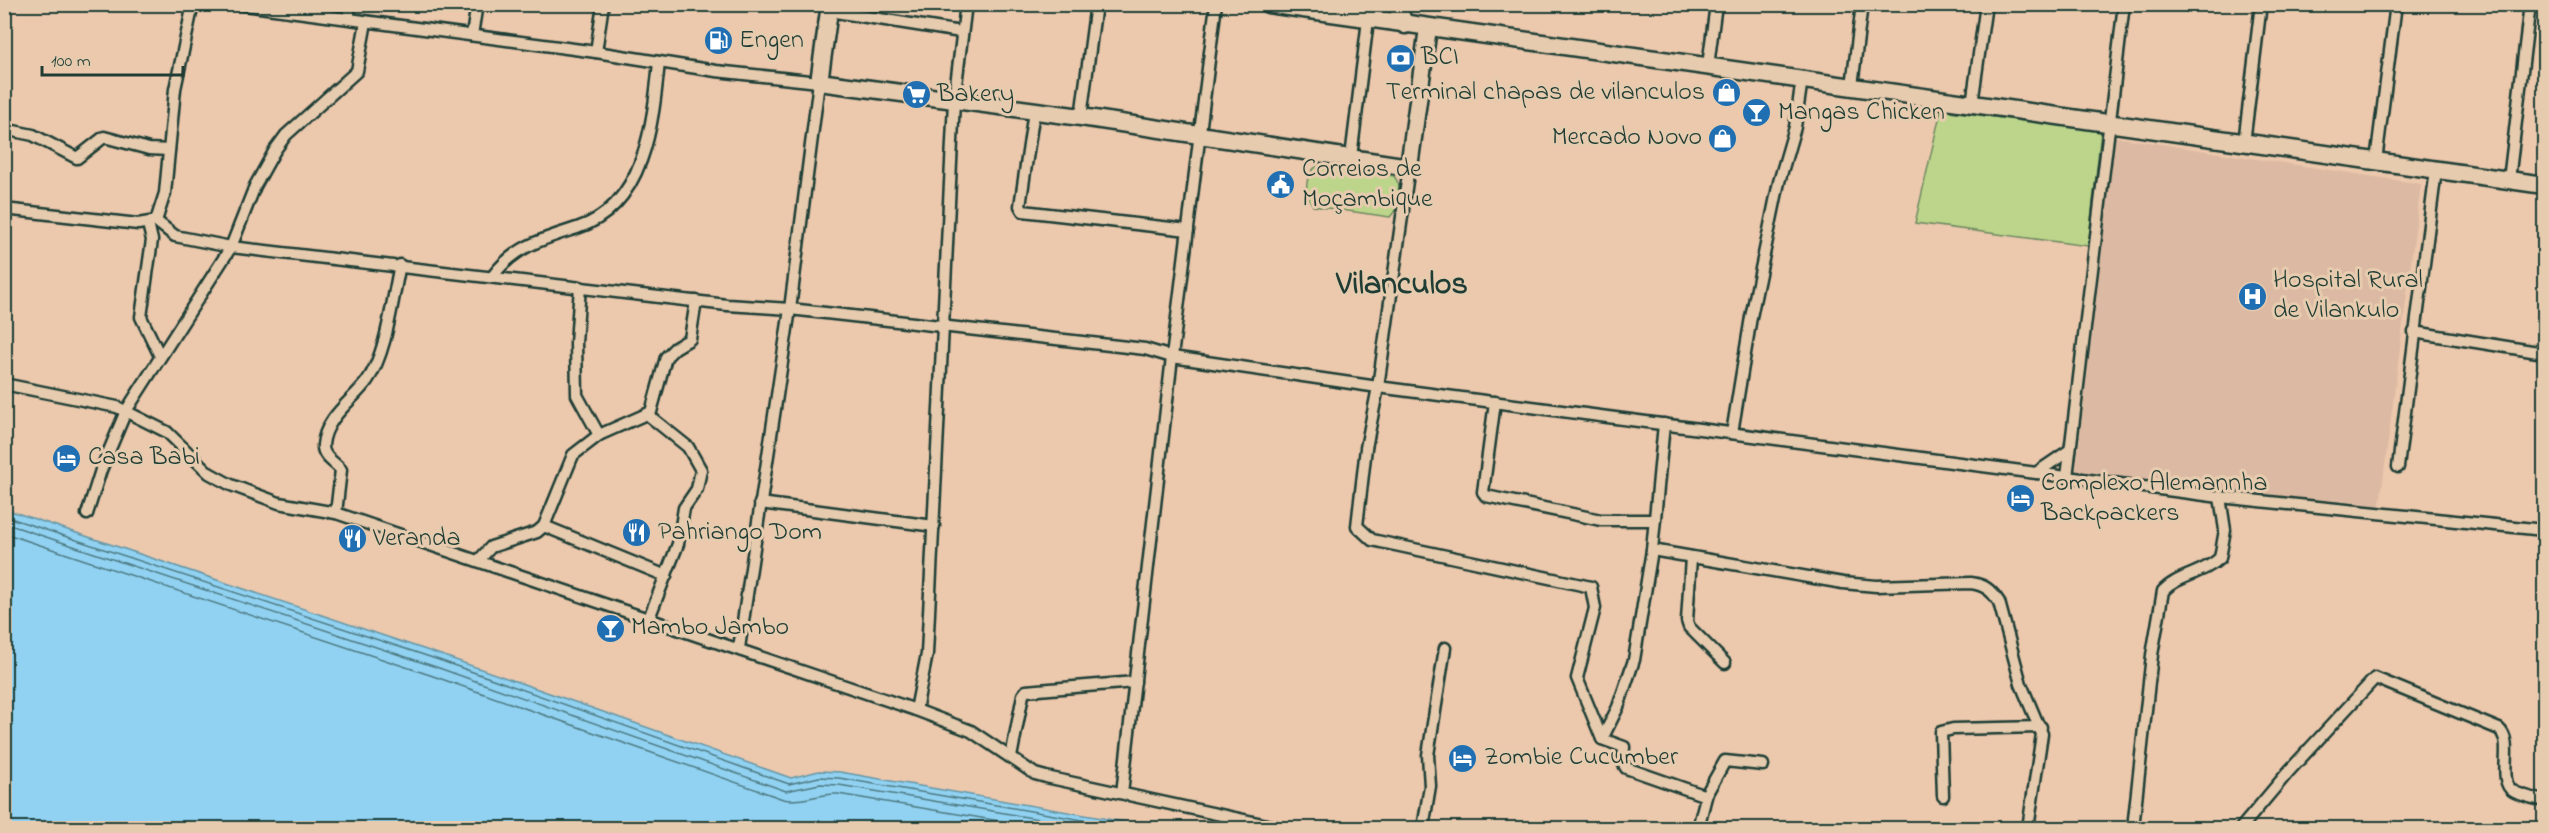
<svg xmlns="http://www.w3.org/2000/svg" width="2549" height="833" font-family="'Indie Flower',sans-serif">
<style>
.built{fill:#dcb9a2}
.green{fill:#bcd58b;stroke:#6e8960;stroke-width:1.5}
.water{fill:#91d2f2;stroke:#6396a6;stroke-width:1.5}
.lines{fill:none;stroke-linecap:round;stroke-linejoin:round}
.shore{stroke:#4d7980;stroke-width:1.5}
.minor-casing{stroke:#1f3d34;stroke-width:15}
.secondary-casing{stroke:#1f3d34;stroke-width:21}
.minor{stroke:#e7cbae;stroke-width:10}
.secondary{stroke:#e7cbae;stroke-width:16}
.labels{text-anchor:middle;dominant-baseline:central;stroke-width:6;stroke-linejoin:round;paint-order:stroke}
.poi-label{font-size:26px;fill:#1f3d34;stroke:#e7cbae;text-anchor:start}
.district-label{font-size:32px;font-weight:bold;fill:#1f3d34;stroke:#e7cbae}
</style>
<rect width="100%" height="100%" fill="#ecc8ad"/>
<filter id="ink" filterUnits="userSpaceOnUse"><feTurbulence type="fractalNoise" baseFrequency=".0167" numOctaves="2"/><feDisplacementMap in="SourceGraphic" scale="12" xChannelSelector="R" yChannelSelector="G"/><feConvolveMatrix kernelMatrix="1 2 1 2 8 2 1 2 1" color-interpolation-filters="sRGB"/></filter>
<g filter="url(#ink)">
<polygon class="built" points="2115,137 2421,184 2379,511 2076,472"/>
<g class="green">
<polygon points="1941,110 2101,131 2088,246 1915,223"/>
<path d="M1323 162 1343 167 1348 163 1362 166 1363 171 1394 176C1404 189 1400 206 1390 217L1313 206C1302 191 1305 171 1323 162Z"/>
</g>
<polygon class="water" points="5,509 441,655 791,778 819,771 840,772 1159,828 5,828"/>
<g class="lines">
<g class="shore">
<polyline points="4,516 439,660 789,784 819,777 839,778 1129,828"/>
<polyline points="4,523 436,667 786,791 820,784 839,785 1092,828"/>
<path d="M4 533 433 676 783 799C801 803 820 793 838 794L1041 828"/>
</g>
<defs>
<g id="minor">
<polyline points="237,4 596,52 716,71 819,82 790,309 739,648"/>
<polyline points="829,11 961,32"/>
<polyline points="349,18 349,4"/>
<polyline points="472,35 477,4"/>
<polyline points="596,52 603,4"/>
<polyline points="1708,66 1716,4"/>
<polyline points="1852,86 1862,4"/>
<polyline points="1972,104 1986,4"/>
<polyline points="1034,111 1020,206 1023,211 1188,230"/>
<polyline points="1081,117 1096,4"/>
<polyline points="4,129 33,135 77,158 104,137 149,149 169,150"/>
<polyline points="2244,143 2261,4"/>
<polyline points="1351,157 1368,20"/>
<polyline points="2376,161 2396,4"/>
<polyline points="1409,167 1378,387 1366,448 1357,526 1372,540 1591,587 1595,608 1577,678 1602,739 1624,747 1623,763 1626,768 1706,796"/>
<polyline points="2509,180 2530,4"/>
<polyline points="4,209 138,224 156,221 165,193 175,89 193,4"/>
<polyline points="156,221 175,236 231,247 727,305 790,309 1145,349 1172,357 1378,387 2220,497 2544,530"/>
<polyline points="148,224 152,240 141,317 160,356"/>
<path d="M492 277C515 246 543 239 577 228 645 206 653 123 659 62"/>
<polyline points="580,287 576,343 577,395 599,435"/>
<polyline points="2414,332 2544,353"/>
<polyline points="4,384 117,407 167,432 209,473 231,485 279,503 336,513 916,710 971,731 1035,774 1046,777 1281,828"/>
<polyline points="1495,402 1483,492 1486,496 1601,520 1655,520"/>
<polyline points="648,415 688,447 701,470 697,489 684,508 678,544 649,618"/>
<polyline points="1732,433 1751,317 1779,182 1795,127 1802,79"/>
<polyline points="2398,467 2436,170"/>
<polyline points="2036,473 2070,450"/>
<polyline points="2067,477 2124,4"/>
<polyline points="760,503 934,526"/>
<path d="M336 513 341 470C335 462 322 457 323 445 325 418 352 401 367 381 387 353 392 300 400 265"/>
<polyline points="87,514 101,470 126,411 231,247 255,186 275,150 286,135 357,71 366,22"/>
<polyline points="544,526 666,576"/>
<path d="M1652 550 1843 583 1876 586 1971 583C1985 585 1991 590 1999 602L2021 684 2042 734 2028 828"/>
<polyline points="1691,557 1687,621 1689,627 1725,663"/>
<polyline points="478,561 491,547 537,532 544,526 573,455 599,435 651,412 666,357 675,348 690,339 696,301"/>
<polyline points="916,710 927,654 954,101 966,4"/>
<polyline points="1602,739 1618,707 1634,660 1652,550 1664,424"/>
<polyline points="1011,757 1023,695 1026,691 1135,682"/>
<polyline points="1122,793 1172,357 1216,4"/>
<polyline points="1943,796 1941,732 1953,729 2041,727"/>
<polyline points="1423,828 1430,786 1428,755 1445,648"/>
<polyline points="1698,828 1707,793 1725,761 1763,765"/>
<path d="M2133 828 2152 655 2163 591C2178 575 2203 574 2220 558L2225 530 2220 497"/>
<path d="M2241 828 2289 771 2375 678 2499 729C2515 743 2496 780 2513 791 2521 796 2535 798 2544 801"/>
</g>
<g id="secondary">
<polyline points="830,4 819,82 1081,117 1409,167 1428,28"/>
<polyline points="1268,4 2544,185"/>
<polyline points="1396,4 1405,25"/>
</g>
</defs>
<use href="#minor" class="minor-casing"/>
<use href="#secondary" class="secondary-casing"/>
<use href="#minor" class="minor"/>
<use href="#secondary" class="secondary"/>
</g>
</g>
<defs>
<symbol id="fuel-disc" viewBox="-11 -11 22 22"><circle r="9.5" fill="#1f6fb2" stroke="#e7cbae"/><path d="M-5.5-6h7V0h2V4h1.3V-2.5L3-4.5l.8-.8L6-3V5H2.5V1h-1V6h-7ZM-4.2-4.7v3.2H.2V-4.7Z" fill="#fff"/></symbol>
<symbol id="bank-disc" viewBox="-11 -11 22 22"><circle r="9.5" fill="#1f6fb2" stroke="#e7cbae"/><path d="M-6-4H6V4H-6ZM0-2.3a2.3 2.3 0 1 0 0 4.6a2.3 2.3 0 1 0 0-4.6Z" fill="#fff"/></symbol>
<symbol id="shop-disc" viewBox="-11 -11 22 22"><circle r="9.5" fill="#1f6fb2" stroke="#e7cbae"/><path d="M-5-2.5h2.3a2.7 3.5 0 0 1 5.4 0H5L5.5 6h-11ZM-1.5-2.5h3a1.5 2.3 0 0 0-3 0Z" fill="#fff"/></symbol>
<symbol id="supermarket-disc" viewBox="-11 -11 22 22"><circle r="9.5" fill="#1f6fb2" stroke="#e7cbae"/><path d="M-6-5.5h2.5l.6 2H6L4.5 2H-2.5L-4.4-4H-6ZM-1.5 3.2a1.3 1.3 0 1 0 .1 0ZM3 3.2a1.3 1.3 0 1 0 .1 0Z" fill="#fff"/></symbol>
<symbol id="bar-disc" viewBox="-11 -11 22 22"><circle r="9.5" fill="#1f6fb2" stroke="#e7cbae"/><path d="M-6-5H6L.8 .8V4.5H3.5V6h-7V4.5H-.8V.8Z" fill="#fff"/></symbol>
<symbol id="civic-disc" viewBox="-11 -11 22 22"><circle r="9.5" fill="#1f6fb2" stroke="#e7cbae"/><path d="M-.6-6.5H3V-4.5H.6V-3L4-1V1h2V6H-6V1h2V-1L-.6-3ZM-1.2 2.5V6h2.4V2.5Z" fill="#fff"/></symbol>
<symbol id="hospital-disc" viewBox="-11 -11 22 22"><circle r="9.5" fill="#1f6fb2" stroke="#e7cbae"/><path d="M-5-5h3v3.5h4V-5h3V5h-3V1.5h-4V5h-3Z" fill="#fff"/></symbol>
<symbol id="hotel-disc" viewBox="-11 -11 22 22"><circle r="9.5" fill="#1f6fb2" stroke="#e7cbae"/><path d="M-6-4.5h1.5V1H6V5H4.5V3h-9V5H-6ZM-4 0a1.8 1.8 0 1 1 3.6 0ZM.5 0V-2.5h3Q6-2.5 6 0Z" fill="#fff"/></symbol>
<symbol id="restaurant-disc" viewBox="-11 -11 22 22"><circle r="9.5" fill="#1f6fb2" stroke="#e7cbae"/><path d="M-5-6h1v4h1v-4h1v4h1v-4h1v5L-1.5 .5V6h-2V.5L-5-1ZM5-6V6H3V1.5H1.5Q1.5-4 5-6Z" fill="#fff"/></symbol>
</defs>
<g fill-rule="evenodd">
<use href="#fuel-disc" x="702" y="24" width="33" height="33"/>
<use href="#bank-disc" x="1384" y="42" width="33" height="33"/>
<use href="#shop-disc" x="1710" y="76" width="33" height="33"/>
<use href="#supermarket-disc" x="900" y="78" width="33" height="33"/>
<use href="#bar-disc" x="1740" y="96" width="33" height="33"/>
<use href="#shop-disc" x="1706" y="122" width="33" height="33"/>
<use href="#civic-disc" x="1264" y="168" width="33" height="33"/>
<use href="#hospital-disc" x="2236" y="280" width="33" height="33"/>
<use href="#hotel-disc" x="50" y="442" width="33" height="33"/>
<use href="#hotel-disc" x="2004" y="482" width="33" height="33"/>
<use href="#restaurant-disc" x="620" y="516" width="33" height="33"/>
<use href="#restaurant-disc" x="336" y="522" width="33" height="33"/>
<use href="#bar-disc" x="594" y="612" width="33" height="33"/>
<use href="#hotel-disc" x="1446" y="742" width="33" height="33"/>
</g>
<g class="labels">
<g class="poi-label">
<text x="739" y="41">Engen</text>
<text x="1421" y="58">BCI</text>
<text x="1705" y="93" text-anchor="end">Terminal chapas de vilanculos</text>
<text x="937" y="95">Bakery</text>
<text x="1778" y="113">Mangas Chicken</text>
<text x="1702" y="138" text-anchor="end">Mercado Novo</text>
<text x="1302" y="170">Correios de<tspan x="1302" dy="30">Moçambique</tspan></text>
<text x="2273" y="281">Hospital Rural<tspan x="2273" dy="30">de Vilankulo</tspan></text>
<text x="88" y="458">Casa Babi</text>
<text x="2041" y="484">Complexo Alemannha<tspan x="2041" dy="30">Backpackers</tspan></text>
<text x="658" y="533">Pahriango Dom</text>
<text x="373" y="539">Veranda</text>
<text x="631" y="628">Mambo Jambo</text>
<text x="1484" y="758">Zombie Cucumber</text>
</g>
<g class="district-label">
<text x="1402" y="285">Vilanculos</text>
</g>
</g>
<rect width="2549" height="833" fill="none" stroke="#e7cbae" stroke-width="24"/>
<rect x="12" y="12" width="2525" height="809" fill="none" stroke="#1f3d34" stroke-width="2" filter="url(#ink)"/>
<path d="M42 66v9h141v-9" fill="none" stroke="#1f3d34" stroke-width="3"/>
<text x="51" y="66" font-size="18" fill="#1f3d34" stroke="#e7cbae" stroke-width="4.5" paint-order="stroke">100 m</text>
</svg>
